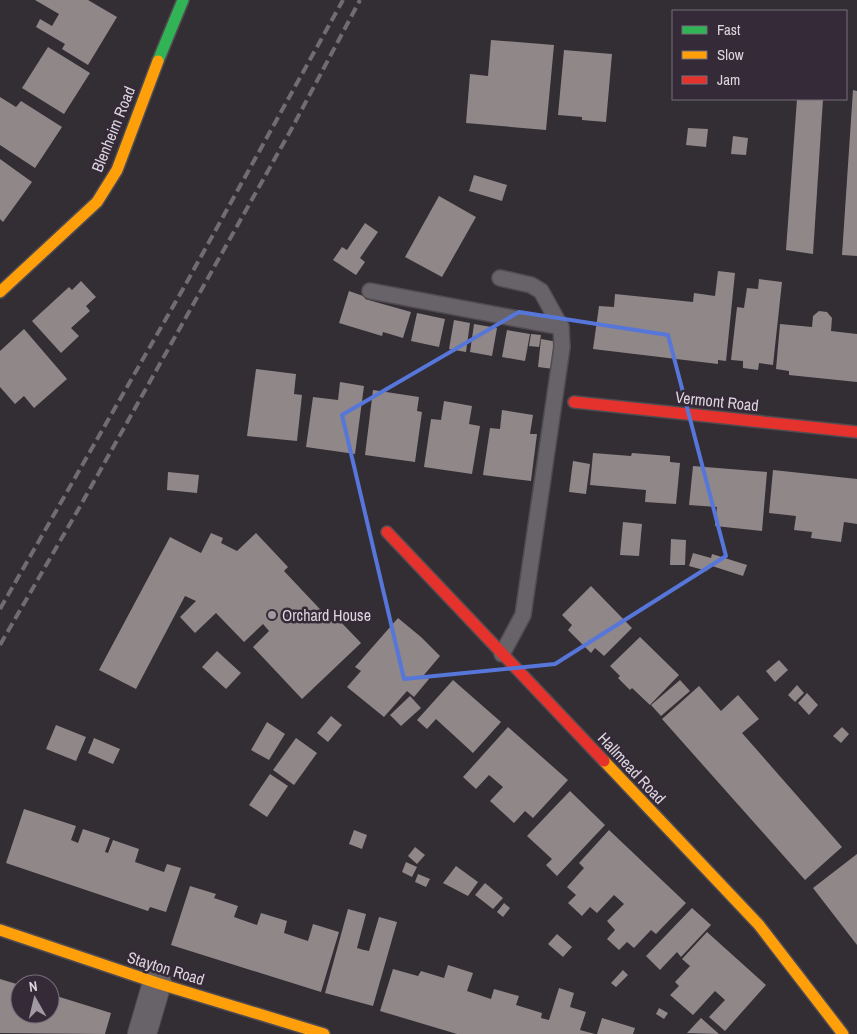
<svg xmlns="http://www.w3.org/2000/svg" width="857" height="1034" font-family="'Archivo Narrow',sans-serif">
<style>
.building{fill:#908788}
.lines{fill:none;stroke-linecap:round;stroke-linejoin:round}
.lane-casing{stroke:#514c52;stroke-width:18}
.street-casing{stroke:#514c52;stroke-width:30}
.fast-casing{stroke:#514c52;stroke-width:14}
.slow-casing{stroke:#514c52;stroke-width:14}
.jam-casing{stroke:#514c52;stroke-width:14}
.lane{stroke:#676368;stroke-width:15}
.street{stroke:#676368;stroke-width:28}
.fast{stroke:#30b455;stroke-width:11}
.slow{stroke:#ff9f0a;stroke-width:11}
.jam{stroke:#e5322d;stroke-width:11}
.rail{stroke:#706c71;stroke-width:4;stroke-dasharray:10 5;stroke-linecap:butt}
.marked{fill:none;stroke:#5676da;stroke-width:4;stroke-linejoin:round}
.poi-dot{fill:#a09ba2;stroke:#352a38;stroke-width:2}
.labels{text-anchor:middle;dominant-baseline:central;stroke-width:5;stroke-linejoin:round;paint-order:stroke}
.street-label{font-size:16px;fill:#dbd5dd;stroke:#352a38}
.poi-label{font-size:16px;fill:#dbd5dd;stroke:#352a38;text-anchor:start}
</style>
<rect width="100%" height="100%" fill="#332e34"/>
<g class="building">
<polygon points="35,0 88,0 117,17 88,65 62,49 65,44 36,27 40,19 52,26 59,14"/>
<polygon points="491,40 554,45 546,130 466,123 470,74 488,76"/>
<polygon points="48,47 90,73 64,114 22,88"/>
<polygon points="564,50 612,54 606,122 582,120 582,117 558,115"/>
<polygon points="853,90 857,91 857,256 842,255"/>
<polygon points="0,97 16,107 21,101 62,127 35,168 0,145"/>
<polygon points="797,99 823,99 813,254 786,250"/>
<polygon points="688,128 708,129 706,147 686,145"/>
<polygon points="733,136 748,138 746,155 731,154"/>
<polygon points="0,159 32,182 3,222 0,219"/>
<polygon points="474,175 507,185 502,201 469,191"/>
<polygon points="439,196 476,217 442,277 405,257"/>
<polygon points="365,223 378,232 360,258 365,262 356,275 333,260 342,247 347,250"/>
<polygon points="718,271 735,273 726,361 718,360 718,364 593,349 599,306 614,307 615,294 693,302 694,293 715,296"/>
<polygon points="759,279 782,282 773,365 759,363 758,370 743,368 743,361 731,360 737,307 744,308 747,288 758,289"/>
<polygon points="81,281 96,297 86,306 90,311 71,328 79,336 61,353 32,321 69,287 72,290"/>
<polygon points="349,291 366,297 365,299 411,312 403,338 383,332 382,336 339,323"/>
<polygon points="819,311 827,312 832,318 831,331 857,334 857,382 789,375 789,371 776,369 780,324 812,327 813,316"/>
<polygon points="417,313 445,319 439,347 411,341"/>
<polygon points="454,320 470,323 466,352 449,349"/>
<polygon points="474,324 497,328 492,356 470,352"/>
<polygon points="24,329 67,379 34,408 24,396 15,404 0,387 0,351"/>
<polygon points="507,330 530,334 525,361 502,357"/>
<polygon points="531,334 541,335 539,347 529,346"/>
<polygon points="541,339 558,342 554,369 538,367"/>
<polygon points="256,369 296,374 294,394 302,395 297,441 247,436"/>
<polygon points="340,382 364,386 355,454 306,447 313,397 338,400"/>
<polygon points="373,390 419,397 417,411 422,412 415,462 365,455"/>
<polygon points="444,401 472,406 469,424 480,426 472,474 424,467 431,419 441,420"/>
<polygon points="502,410 533,415 530,434 537,434 531,481 483,475 490,428 500,429"/>
<polygon points="593,453 631,456 632,453 670,456 670,462 680,463 676,504 645,502 646,490 590,485"/>
<polygon points="573,461 590,464 586,494 569,492"/>
<polygon points="693,466 767,472 762,531 715,526 717,507 689,505"/>
<polygon points="773,470 857,479 857,524 844,522 841,542 811,538 812,532 794,530 796,516 769,513"/>
<polygon points="168,472 199,475 197,493 167,490"/>
<polygon points="623,522 642,524 639,556 620,555"/>
<polygon points="211,533 223,538 221,543 237,551 256,533 288,567 284,571 333,623 338,619 361,643 302,699 253,647 269,631 263,624 244,642 216,613 195,633 180,617 196,601 185,596 136,689 99,670 170,537 201,553"/>
<polygon points="671,539 686,540 685,565 670,565"/>
<polygon points="693,553 711,558 712,554 747,565 743,576 709,565 707,571 689,566"/>
<polygon points="591,586 632,628 604,656 595,648 591,653 568,630 572,625 562,615"/>
<polygon points="398,618 421,637 440,656 424,675 429,679 414,697 407,691 384,717 347,687 361,671 355,667"/>
<polygon points="640,637 679,675 650,705 632,688 630,690 618,678 620,676 610,666"/>
<polygon points="217,651 241,673 226,689 202,667"/>
<polygon points="779,660 788,670 775,682 766,671"/>
<polygon points="453,680 501,722 473,753 436,719 427,729 417,720"/>
<polygon points="680,680 690,691 661,716 651,705"/>
<polygon points="797,685 804,693 795,702 788,695"/>
<polygon points="699,686 721,711 738,695 759,719 742,733 842,847 805,880 662,719"/>
<polygon points="807,693 818,705 809,715 798,703"/>
<polygon points="410,696 421,708 401,726 390,715"/>
<polygon points="331,716 342,725 328,742 317,733"/>
<polygon points="267,722 285,734 269,760 251,750"/>
<polygon points="56,725 86,737 76,761 46,749"/>
<polygon points="508,727 568,780 533,818 525,811 514,823 490,801 503,787 489,775 476,789 463,777"/>
<polygon points="842,727 849,734 841,743 833,736"/>
<polygon points="94,738 120,749 113,764 88,753"/>
<polygon points="296,738 317,753 294,785 273,770"/>
<polygon points="270,774 288,786 267,817 249,805"/>
<polygon points="570,791 605,825 557,876 546,865 552,859 527,836"/>
<polygon points="24,809 76,826 71,840 78,843 83,829 110,838 105,852 108,853 113,840 139,849 135,862 164,872 167,864 181,868 166,912 150,907 148,911 6,863"/>
<polygon points="354,830 367,835 362,849 349,844"/>
<polygon points="609,830 686,903 656,934 651,930 634,948 627,942 619,950 607,939 615,930 607,921 624,904 614,895 597,913 590,907 582,916 568,903 576,895 567,887 584,868 579,863"/>
<polygon points="415,847 425,855 417,864 408,856"/>
<polygon points="857,854 857,945 813,888"/>
<polygon points="406,862 417,867 412,877 402,872"/>
<polygon points="456,866 478,882 468,896 443,883"/>
<polygon points="418,874 430,879 426,887 415,882"/>
<polygon points="485,883 503,898 493,909 475,895"/>
<polygon points="190,886 216,894 214,898 238,906 234,917 257,925 261,913 287,921 284,933 308,941 313,924 339,932 321,992 171,945"/>
<polygon points="504,903 510,908 503,917 497,912"/>
<polygon points="692,908 711,925 681,957 677,952 660,970 646,956"/>
<polygon points="348,909 366,914 357,948 364,950 369,951 379,917 397,922 373,1006 325,993"/>
<polygon points="707,932 766,985 725,1031 709,1017 725,1000 715,991 693,1015 670,995 679,986 675,982 690,966 682,959"/>
<polygon points="557,934 572,947 563,957 548,944"/>
<polygon points="448,965 473,973 467,991 491,999 494,989 519,996 516,1005 542,1013 541,1018 549,1020 559,988 574,993 570,1007 586,1012 580,1030 595,1034 457,1034 380,1011 393,969 418,976 421,971 444,978"/>
<polygon points="623,970 628,975 616,987 611,983"/>
<polygon points="0,979 20,985 20,1014 50,1014 50,994 111,1013 105,1034 0,1033"/>
<polygon points="659,1008 668,1013 664,1019 656,1014"/>
<polygon points="602,1018 635,1028 633,1034 597,1034"/>
<polygon points="701,1018 719,1034 687,1033"/>
</g>
<g class="lines">
<defs>
<g id="lane">
<polyline points="500,278 531,285 541,291 561,327 562,347 523,615 502,654"/>
<polyline points="370,291 561,327"/>
</g>
<polyline id="street" points="142,1034 157,983"/>
<polyline id="fast" points="158,61 183,0"/>
<g id="slow">
<polyline points="0,292 97,202 117,170 158,61"/>
<polyline points="604,761 759,925 843,1034"/>
<polyline points="0,930 157,983 324,1034"/>
</g>
<g id="jam">
<polyline points="574,402 857,432"/>
<polyline points="387,532 604,761"/>
</g>
</defs>
<use href="#lane" class="lane-casing"/>
<use href="#street" class="street-casing"/>
<use href="#fast" class="fast-casing"/>
<use href="#slow" class="slow-casing"/>
<use href="#jam" class="jam-casing"/>
<use href="#lane" class="lane"/>
<use href="#street" class="street"/>
<use href="#fast" class="fast"/>
<use href="#slow" class="slow"/>
<use href="#jam" class="jam"/>
<g class="rail">
<polyline points="0,609 183,289 343,0"/>
<polyline points="0,645 78,510 292,128 360,0"/>
</g>
</g>
<path class="marked" d="M519 312 668 335 726 556 555 664 404 679 342 415Z"/>
<circle class="poi-dot" cx="272" cy="615" r="5"/>
<g class="labels">
<g class="street-label">
<text transform="translate(113 129) rotate(-68)">Blenheim Road</text>
<text transform="translate(717 401) rotate(6)">Vermont Road</text>
<text transform="translate(632 768) rotate(47)">Hallmead Road</text>
<text transform="translate(166 968) rotate(17)">Stayton Road</text>
</g>
<g class="poi-label">
<text x="282" y="615">Orchard House</text>
</g>
</g>
<rect x="672" y="10" width="175" height="90" fill="#352a38" stroke="#776e7a"/>
<rect x="682" y="26" width="25" height="8" fill="#30b455" stroke="#776e7a"/>
<text x="717" y="35" font-size="15" fill="#dbd5dd">Fast</text>
<rect x="682" y="51" width="25" height="8" fill="#ff9f0a" stroke="#776e7a"/>
<text x="717" y="60" font-size="15" fill="#dbd5dd">Slow</text>
<rect x="682" y="76" width="25" height="8" fill="#e5322d" stroke="#776e7a"/>
<text x="717" y="85" font-size="15" fill="#dbd5dd">Jam</text>
<g transform="translate(35 999) rotate(352)"><circle r="24" fill="#352a38" stroke="#776e7a"/>
<path d="M0-4L9 19L0 12L-9 19Z" fill="#a09ba2"/>
<text y="-8" font-size="14" font-weight="bold" text-anchor="middle" fill="#dbd5dd">N</text>
</g>
</svg>
